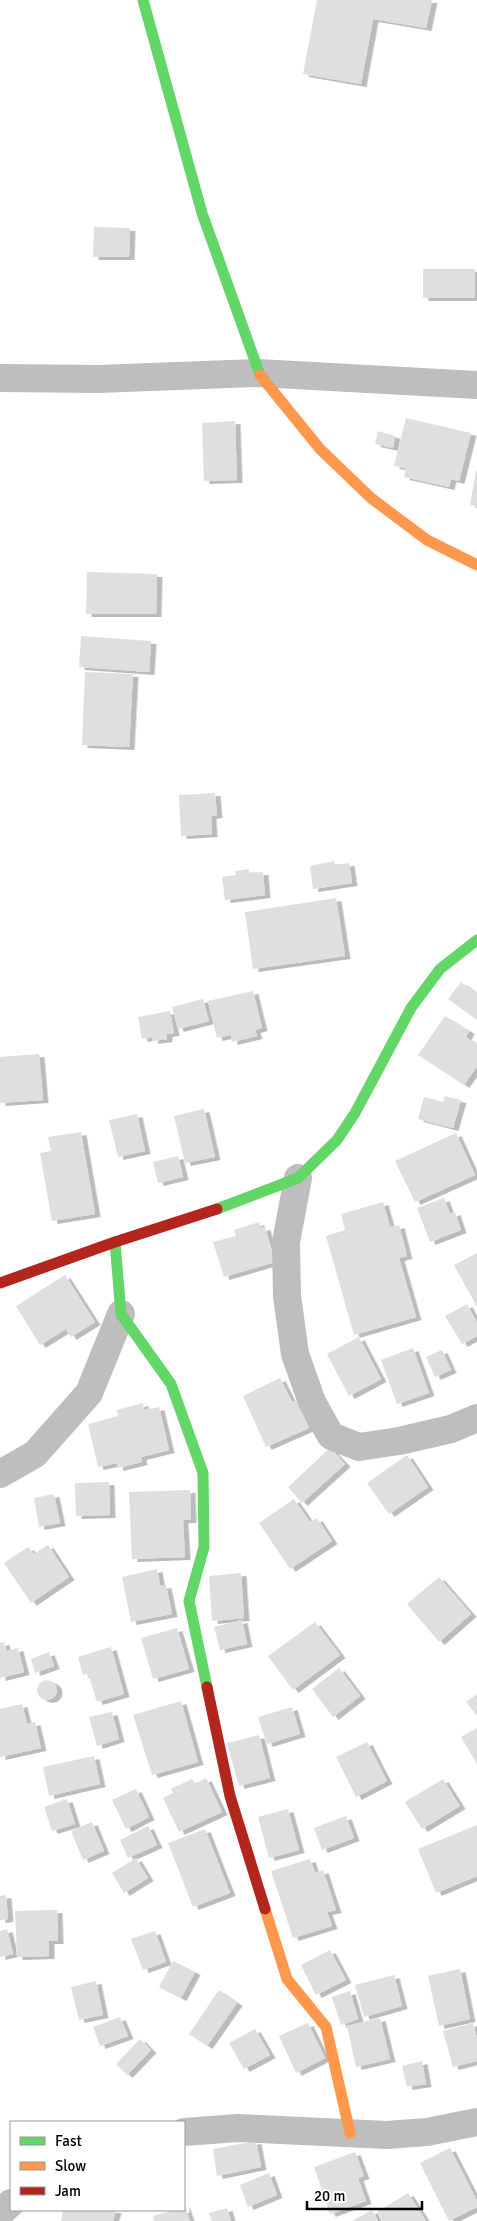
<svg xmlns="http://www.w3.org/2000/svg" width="477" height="2221" font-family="Signika,sans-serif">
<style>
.building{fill:#dfdfdf;filter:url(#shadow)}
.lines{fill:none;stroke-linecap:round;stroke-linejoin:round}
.street{stroke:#bebebe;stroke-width:28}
.fast{stroke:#63d668;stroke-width:11}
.slow{stroke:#ff974d;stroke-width:11}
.jam{stroke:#b3261e;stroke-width:11}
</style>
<defs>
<filter id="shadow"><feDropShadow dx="5.5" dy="3" stdDeviation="0" flood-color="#0004"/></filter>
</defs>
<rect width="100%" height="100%" fill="#fff"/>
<g class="building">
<polygon points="317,0 432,0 426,28 373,19 361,84 303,74"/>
<polygon points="94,227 130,228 129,257 93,257"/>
<rect x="423" y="269" width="52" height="29"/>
<polygon points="406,418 471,433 459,481 451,479 449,487 404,477 406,468 394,466"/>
<polygon points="235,421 237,480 204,481 202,423"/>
<polygon points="378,431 395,436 393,448 375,444"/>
<polygon points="476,470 477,470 477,506 470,505"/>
<polygon points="87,572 157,574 156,614 86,614"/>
<polygon points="81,636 151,641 149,672 79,667"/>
<polygon points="85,672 133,674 129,747 82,745"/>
<polygon points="215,793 217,815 211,816 212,834 181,836 179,795"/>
<polygon points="334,861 335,865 349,863 352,883 313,889 310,866"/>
<polygon points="249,869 249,873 263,872 265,895 225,900 222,877 236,875 235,871"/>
<polygon points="336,898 345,956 253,969 245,912"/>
<polygon points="461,982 477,994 477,1020 448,999"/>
<polygon points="253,991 262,1028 255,1030 257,1036 232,1042 231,1035 217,1038 208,1001"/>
<polygon points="203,999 209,1021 178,1029 172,1007"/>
<polygon points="170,1011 174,1033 167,1034 167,1039 153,1041 152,1037 142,1039 138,1017"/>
<polygon points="445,1016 469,1031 466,1037 477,1045 477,1066 464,1085 418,1055"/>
<polygon points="39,1054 43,1100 0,1103 0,1057"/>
<polygon points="445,1096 461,1100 453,1128 418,1119 424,1097 443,1102"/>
<polygon points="204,1109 215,1157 185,1163 174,1116"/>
<polygon points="137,1114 145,1151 118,1157 109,1120"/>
<polygon points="81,1132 95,1214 52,1221 40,1153 51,1151 48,1137"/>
<polygon points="456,1133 475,1175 415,1202 395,1161"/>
<polygon points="178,1156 183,1177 158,1183 153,1162"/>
<polygon points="444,1198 450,1214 455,1212 461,1230 430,1242 417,1208"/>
<polygon points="383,1202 390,1227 399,1225 407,1256 399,1258 416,1317 354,1335 326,1236 345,1230 341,1214"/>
<polygon points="259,1222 260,1228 265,1227 275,1262 224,1277 213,1242 236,1236 234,1230"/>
<polygon points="477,1253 477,1307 454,1265"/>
<polygon points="65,1275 95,1322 71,1337 66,1329 40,1345 16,1306"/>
<polygon points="467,1304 477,1323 477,1336 462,1344 445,1316"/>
<polygon points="359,1337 381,1379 349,1396 327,1354"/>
<polygon points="413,1348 429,1393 397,1404 381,1360"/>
<polygon points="442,1350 451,1370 435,1377 426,1357"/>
<polygon points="280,1378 292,1402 297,1401 309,1428 266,1447 243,1396"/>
<polygon points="143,1403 144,1410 159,1407 169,1450 141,1457 142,1462 118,1468 117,1463 98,1467 88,1424 118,1416 117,1410"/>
<polygon points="330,1448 345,1464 302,1503 288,1487"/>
<polygon points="407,1455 428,1487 389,1514 367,1483"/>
<polygon points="109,1482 110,1515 76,1516 75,1483"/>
<polygon points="190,1490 191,1520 183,1520 185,1557 132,1559 129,1492"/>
<polygon points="54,1494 60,1523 39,1527 34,1498"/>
<polygon points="294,1499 310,1522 317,1518 332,1541 290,1569 259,1523"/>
<polygon points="48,1545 69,1577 31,1603 4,1563 28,1547 34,1554"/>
<polygon points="157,1569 160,1586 166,1585 172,1614 131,1622 122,1577"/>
<polygon points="241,1573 244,1618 212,1621 209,1576"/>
<polygon points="439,1577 471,1614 439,1642 407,1604"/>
<polygon points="242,1620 247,1644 220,1650 214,1627"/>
<polygon points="315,1622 340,1655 293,1690 268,1656"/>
<polygon points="177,1628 189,1669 153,1679 141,1638"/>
<polygon points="4,1642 6,1651 18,1648 24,1672 0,1678 0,1643"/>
<polygon points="111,1647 124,1694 97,1702 88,1673 83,1675 78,1657"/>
<polygon points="49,1652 54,1666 35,1673 31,1659"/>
<polygon points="339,1668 360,1696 333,1717 312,1689"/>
<circle cx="47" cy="1690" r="10"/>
<polygon points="477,1694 477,1716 466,1702"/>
<polygon points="181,1701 198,1762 152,1775 133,1715"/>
<polygon points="22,1704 27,1724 35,1722 41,1748 0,1757 0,1709"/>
<polygon points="292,1707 300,1734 267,1744 258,1717"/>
<polygon points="112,1712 119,1739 97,1746 89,1717"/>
<polygon points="477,1728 477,1764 461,1737"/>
<polygon points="259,1735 270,1778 239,1786 227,1743"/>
<polygon points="367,1742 387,1781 356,1797 336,1757"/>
<polygon points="94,1756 100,1784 49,1796 43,1767"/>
<polygon points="206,1778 222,1812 179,1832 163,1798 173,1793 171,1789 192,1779 195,1784"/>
<polygon points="443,1779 460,1806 422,1829 405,1802"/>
<polygon points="136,1789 149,1817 126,1829 112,1800"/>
<polygon points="67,1799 75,1824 52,1831 44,1807"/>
<polygon points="288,1809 299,1850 269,1858 258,1817"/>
<polygon points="346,1816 354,1838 322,1850 314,1828"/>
<polygon points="92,1822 104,1851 83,1860 71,1831"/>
<polygon points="477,1825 477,1876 436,1893 418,1849"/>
<polygon points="148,1826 157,1845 128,1858 120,1840"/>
<polygon points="205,1829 230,1893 193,1907 168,1843"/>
<polygon points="136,1858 148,1878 124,1893 112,1873"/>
<polygon points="310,1859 315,1873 323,1870 336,1910 327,1912 332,1926 293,1938 271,1871"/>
<polygon points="6,1895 8,1919 0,1920 0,1896"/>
<polygon points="57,1910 58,1941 49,1941 49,1956 17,1957 15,1911"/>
<polygon points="7,1929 13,1954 0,1957 0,1931"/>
<polygon points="155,1931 166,1962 143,1970 131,1939"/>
<polygon points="330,1950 346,1980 316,1995 301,1965"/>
<polygon points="173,1961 195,1972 181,1998 159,1987"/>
<polygon points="460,1969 470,2019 439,2026 428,1976"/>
<polygon points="394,1975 402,2006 364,2017 355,1985"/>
<polygon points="96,1981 103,2015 79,2020 71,1987"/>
<polygon points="219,1990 237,2003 207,2046 189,2034"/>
<polygon points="350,1991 358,2019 341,2025 332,1997"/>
<polygon points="120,2017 128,2036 100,2046 93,2027"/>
<polygon points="380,2018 390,2059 356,2067 347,2026"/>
<polygon points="308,2023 325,2058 296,2073 279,2036"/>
<polygon points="473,2023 477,2039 477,2061 453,2067 443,2031"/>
<polygon points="255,2029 270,2055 244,2069 229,2043"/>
<polygon points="140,2039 151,2050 127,2075 116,2064"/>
<polygon points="422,2061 426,2084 407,2087 402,2066"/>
<polygon points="256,2141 261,2167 217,2176 213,2149"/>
<polygon points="450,2148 477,2201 477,2207 449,2221 420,2163"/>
<polygon points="355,2152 364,2176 358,2178 366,2201 330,2214 314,2167"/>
<polygon points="269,2173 277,2195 248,2207 240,2185"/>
<polygon points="408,2193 426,2221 383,2221 377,2212"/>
<polygon points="184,2203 190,2221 154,2221 153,2216 173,2210 184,2210"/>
<polygon points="227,2208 231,2221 212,2221 209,2213"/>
<polygon points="63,2210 116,2210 113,2221 61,2221"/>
<polygon points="372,2210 378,2221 352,2221"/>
</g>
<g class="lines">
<g class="street">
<polyline points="0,378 98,379 258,373 477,385"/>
<polyline points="298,1178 286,1242 287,1296 295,1354 312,1402 331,1436 359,1447 399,1441 451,1429 477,1418"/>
<polyline points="0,1474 35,1454 89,1393 121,1314"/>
<polyline points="184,2132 238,2128 387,2135 427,2132 477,2122"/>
<polyline points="0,2213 11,2203"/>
</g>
<g class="fast">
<polyline points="143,0 202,213 260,375"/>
<polyline points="217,1209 298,1178 337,1140 355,1113 411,1008 440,969 477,940"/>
<polyline points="115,1242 121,1314 171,1384 203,1473 204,1547 189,1601 207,1687"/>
</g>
<g class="slow">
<polyline points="260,375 320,449 371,498 427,540 477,565"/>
<polyline points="265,1909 287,1979 326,2027 350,2133"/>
</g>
<g class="jam">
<polyline points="0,1283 115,1242 217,1209"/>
<polyline points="207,1687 230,1796 265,1909"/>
</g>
</g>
<rect x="10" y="2121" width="175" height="90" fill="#ffffff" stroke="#999999"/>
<rect x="20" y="2137" width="25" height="8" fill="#63d668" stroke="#999999"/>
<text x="55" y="2146" font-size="15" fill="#000000">Fast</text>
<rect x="20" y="2162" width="25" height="8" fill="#ff974d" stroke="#999999"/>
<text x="55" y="2171" font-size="15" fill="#000000">Slow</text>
<rect x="20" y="2187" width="25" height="8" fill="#b3261e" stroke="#999999"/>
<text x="55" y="2196" font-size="15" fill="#000000">Jam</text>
<path d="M307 2201v8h115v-8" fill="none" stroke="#000000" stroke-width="2.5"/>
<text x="314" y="2201" font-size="15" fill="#000000" stroke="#ffffff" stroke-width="4" paint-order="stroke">20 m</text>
</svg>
